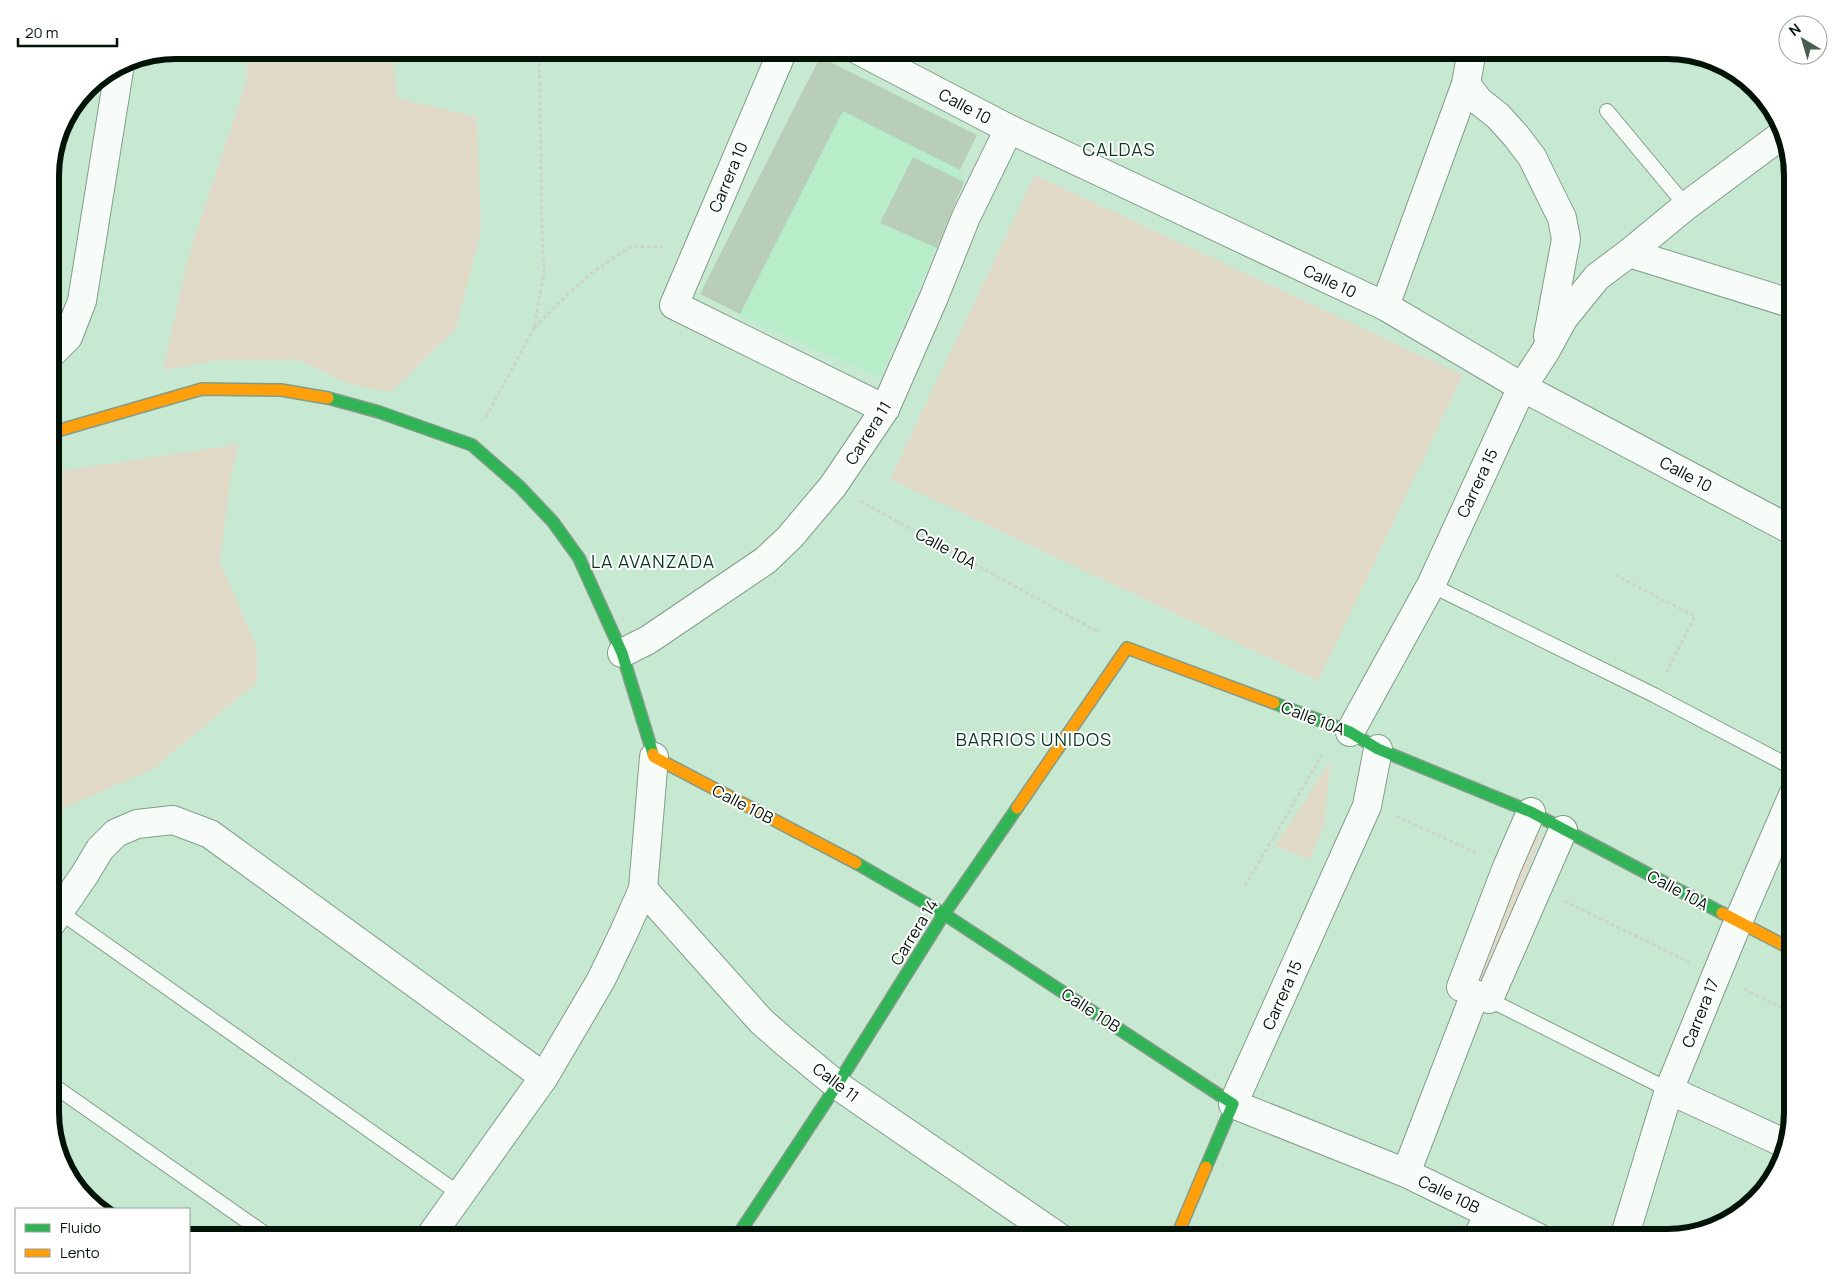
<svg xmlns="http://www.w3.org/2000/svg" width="1843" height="1288" font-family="Manrope,sans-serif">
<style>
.built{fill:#b8edca}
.green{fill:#e2dac9}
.building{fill:#b8ceb9}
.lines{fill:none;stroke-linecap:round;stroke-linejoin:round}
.lane-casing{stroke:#829c8b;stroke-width:16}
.street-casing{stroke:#829c8b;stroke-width:30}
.fast-casing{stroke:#829c8b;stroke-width:14}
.slow-casing{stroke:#829c8b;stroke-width:14}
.path{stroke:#cad5ce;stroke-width:3;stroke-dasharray:4 2.5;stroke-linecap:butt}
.lane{stroke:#f7fcf8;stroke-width:14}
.street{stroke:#f7fcf8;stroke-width:28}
.fast{stroke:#30b455;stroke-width:11}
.slow{stroke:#ff9f0a;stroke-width:11}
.labels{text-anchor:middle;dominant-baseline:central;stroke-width:4;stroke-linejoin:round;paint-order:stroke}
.street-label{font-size:16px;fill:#001306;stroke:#fff}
.neighbourhood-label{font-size:18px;letter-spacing:1px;fill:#083820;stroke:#fff}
.rim{fill:none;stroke:#001306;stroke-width:6}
</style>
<rect width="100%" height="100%" fill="#c7e9d2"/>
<polygon class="built" points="820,57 977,135 960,170 964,182 880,377 763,327 700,294"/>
<g class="green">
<polygon points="248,50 392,50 397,98 477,117 481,231 456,329 391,392 349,384 298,360 215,361 163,370 188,257 246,82"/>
<polygon points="1035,175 1463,375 1318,681 890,479"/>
<polygon points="239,444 231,476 220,562 257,647 257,683 151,770 50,814 50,476 61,471"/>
<polygon points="1331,760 1324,824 1310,860 1275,846"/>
<polygon points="1532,831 1542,835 1481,987 1471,983"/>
</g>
<g class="building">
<polygon points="820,57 977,135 960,170 843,111 740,314 700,294"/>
<polygon points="913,157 964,182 937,248 880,223"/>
</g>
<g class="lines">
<defs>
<g id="lane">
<polyline points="1607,111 1686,206"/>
<polyline points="1431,585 1654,695 1793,768"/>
<polyline points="57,910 461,1195"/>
<polyline points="1484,997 1669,1090"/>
<polyline points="50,1083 271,1238"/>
<polyline points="1469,1238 1483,1211"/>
</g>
<g id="street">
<polyline points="783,50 674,305 885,409"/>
<polyline points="858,50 1009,129 1385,306 1522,387 1793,531"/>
<polyline points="1466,84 1479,101 1498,116 1516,136 1532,157 1562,218 1566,239 1548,336"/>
<polyline points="1629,253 1793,304"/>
<polyline points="1385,306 1466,84 1472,50"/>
<polyline points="50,355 68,337 82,301 120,64"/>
<polyline points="622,653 648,640 766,560 790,537 833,486 885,409 934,297 966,217 1009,129"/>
<polyline points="1350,732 1431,585 1522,387 1545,352 1563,319 1597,277 1629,253 1686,206 1783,134"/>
<polyline points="1378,749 1367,806 1233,1104 1406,1173 1539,1238"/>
<polyline points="643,889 761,1021 786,1043 837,1085 1060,1238"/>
<polyline points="50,925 85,874 100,849 116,833 137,824 173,820 210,834 544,1077"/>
<polyline points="1461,987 1507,867 1531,812"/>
<polyline points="1489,999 1563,830"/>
<polyline points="1669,1090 1784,1143"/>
<polyline points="1406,1173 1475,994"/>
<polyline points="429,1238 544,1077 601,980 624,932 643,889 654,757"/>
<polyline points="1624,1238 1669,1090 1738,922 1793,795"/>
</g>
<g id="fast">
<polyline points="328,398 379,412 472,445 520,487 553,522 579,558 622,653 653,754"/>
<polyline points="1274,703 1350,732 1378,749 1531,812 1722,913"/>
<polyline points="856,863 944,914 1233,1104 1206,1167"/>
<polyline points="736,1238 837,1085 944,914 1017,808"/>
</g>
<g id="slow">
<polyline points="50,433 202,389 281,390 328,398"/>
<polyline points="653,754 654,757 856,863"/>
<polyline points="1017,808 1127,648 1274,703"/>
<polyline points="1722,913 1793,950"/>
<polyline points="1176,1238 1206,1167"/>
</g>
</defs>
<use href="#lane" class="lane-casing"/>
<use href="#street" class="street-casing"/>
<use href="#fast" class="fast-casing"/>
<use href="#slow" class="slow-casing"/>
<g class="path">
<polyline points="534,328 568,294 593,272 631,246 665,247"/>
<polyline points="486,417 534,328 544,273 542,229 539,50"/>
<polyline points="860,501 1100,633"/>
<polyline points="1615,575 1695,616 1665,675"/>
<polyline points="1396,816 1479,854"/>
<polyline points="1245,886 1322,755"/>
<polyline points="1564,901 1689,962"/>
<polyline points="1744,989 1793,1013"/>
<polyline points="1214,1229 1234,1238"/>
</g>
<use href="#lane" class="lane"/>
<use href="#street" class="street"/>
<use href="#fast" class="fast"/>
<use href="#slow" class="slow"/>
</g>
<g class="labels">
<g class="street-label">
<text transform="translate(965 106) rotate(28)">Calle 10</text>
<text transform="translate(728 177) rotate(-67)">Carrera 10</text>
<text transform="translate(1330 281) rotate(25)">Calle 10</text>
<text transform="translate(868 433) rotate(-58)">Carrera 11</text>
<text transform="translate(1686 474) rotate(28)">Calle 10</text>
<text transform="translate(1477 483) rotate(-65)">Carrera 15</text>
<text transform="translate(946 548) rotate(29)">Calle 10A</text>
<text transform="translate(1313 718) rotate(21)">Calle 10A</text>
<text transform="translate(743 804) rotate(27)">Calle 10B</text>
<text transform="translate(1678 890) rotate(28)">Calle 10A</text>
<text transform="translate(914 932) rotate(-58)">Carrera 14</text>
<text transform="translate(1282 995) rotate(-66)">Carrera 15</text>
<text transform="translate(1091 1010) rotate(33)">Calle 10B</text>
<text transform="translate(1700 1013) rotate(-68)">Carrera 17</text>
<text transform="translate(836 1082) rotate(37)">Calle 11</text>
<text transform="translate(1449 1194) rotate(26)">Calle 10B</text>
</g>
<g class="neighbourhood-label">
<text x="1119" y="149">CALDAS</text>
<text x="653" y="561">LA AVANZADA</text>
<text x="1034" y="739">BARRIOS UNIDOS</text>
</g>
</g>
<path d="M0 0H1843V1288H0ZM176 59H1667A117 117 0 0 1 1784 176V1112A117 117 0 0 1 1667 1229H176A117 117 0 0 1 59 1112V176A117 117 0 0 1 176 59Z" fill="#fff" fill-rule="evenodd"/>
<path class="rim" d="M176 59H1667A117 117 0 0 1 1784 176V1112A117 117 0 0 1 1667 1229H176A117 117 0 0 1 59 1112V176A117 117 0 0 1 176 59Z"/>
<rect x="15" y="1208" width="175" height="65" fill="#ffffff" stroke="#99a19b"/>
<rect x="25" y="1224" width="25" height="8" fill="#30b455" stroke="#99a19b"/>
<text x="60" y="1233" font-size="15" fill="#001306">Fluido</text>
<rect x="25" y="1249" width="25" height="8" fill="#ff9f0a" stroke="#99a19b"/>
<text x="60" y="1258" font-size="15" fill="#001306">Lento</text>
<g transform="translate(1803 40) rotate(322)"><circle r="24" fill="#ffffff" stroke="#99a19b"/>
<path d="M0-4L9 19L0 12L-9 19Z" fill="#465e4d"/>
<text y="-8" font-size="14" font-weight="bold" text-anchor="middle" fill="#001306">N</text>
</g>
<path d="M18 38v8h99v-8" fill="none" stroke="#001306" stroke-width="2.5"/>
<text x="25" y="38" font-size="15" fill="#001306" stroke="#ffffff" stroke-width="4" paint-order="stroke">20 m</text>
</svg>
